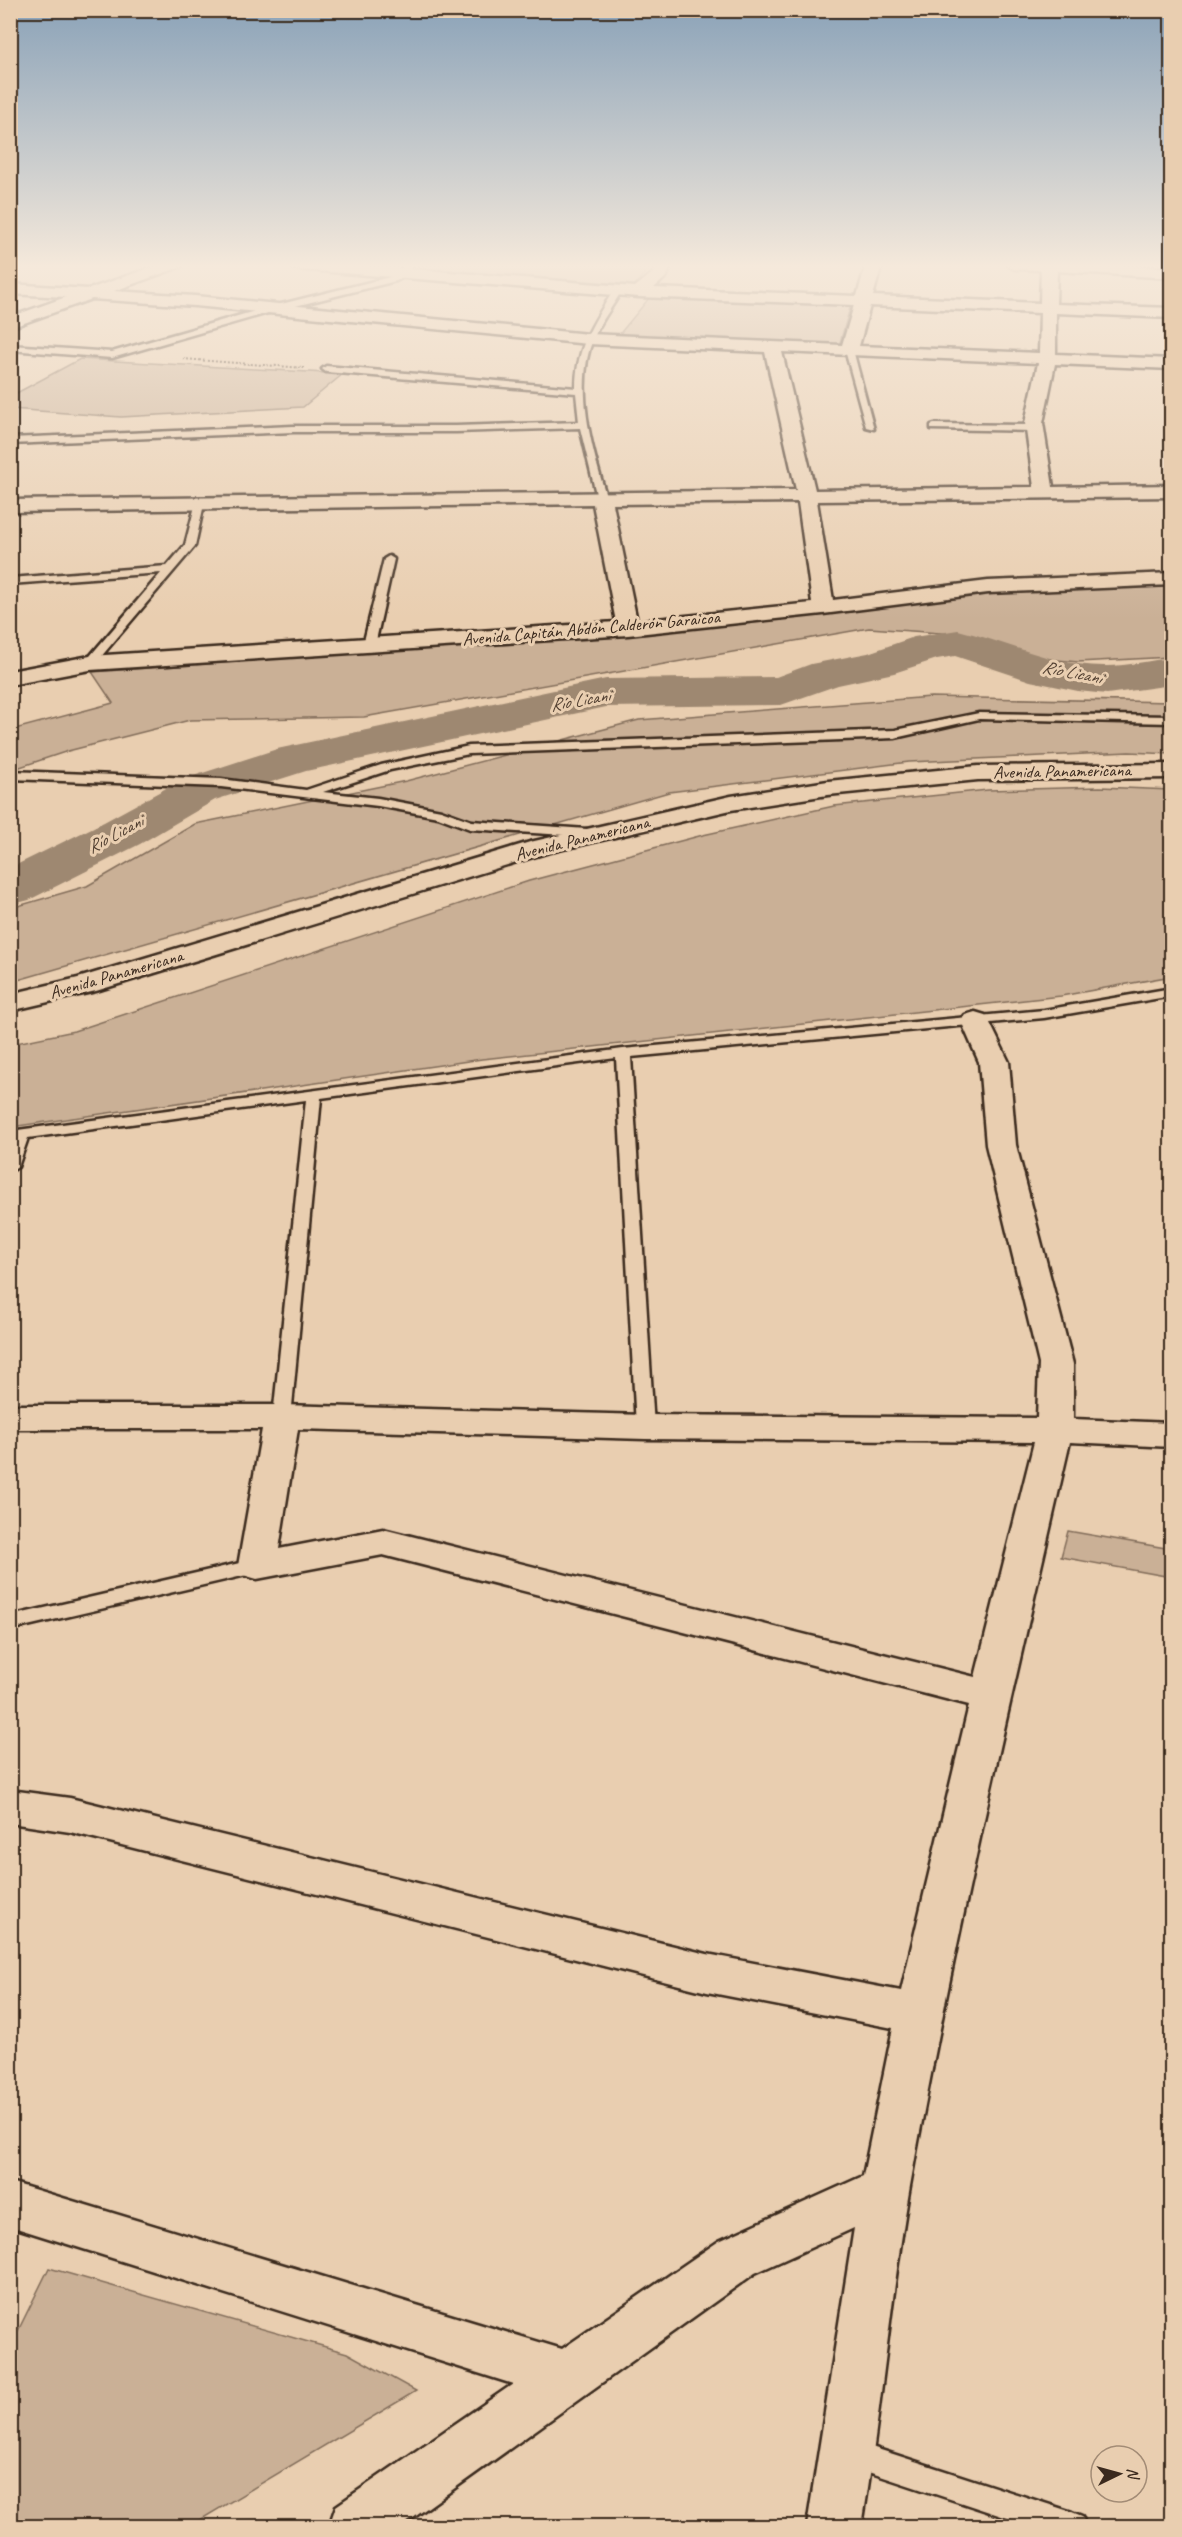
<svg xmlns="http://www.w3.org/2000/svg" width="1182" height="2537" font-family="Caveat,sans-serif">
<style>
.green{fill:#cab096;stroke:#826d5a;stroke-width:1.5}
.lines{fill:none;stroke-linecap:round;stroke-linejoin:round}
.river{fill:#9e8871;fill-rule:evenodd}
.service-casing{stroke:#3b2a1e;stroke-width:5}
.minor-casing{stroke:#3b2a1e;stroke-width:5}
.secondary-casing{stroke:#3b2a1e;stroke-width:5}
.path{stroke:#3b2a1e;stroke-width:2;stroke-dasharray:2 2;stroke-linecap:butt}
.service{fill:#e9ceb0;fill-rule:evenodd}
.minor{fill:#e9ceb0;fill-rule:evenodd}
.secondary{fill:#e9ceb0;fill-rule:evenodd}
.labels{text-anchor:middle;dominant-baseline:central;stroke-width:6;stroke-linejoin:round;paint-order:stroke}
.far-street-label{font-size:18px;fill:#3b2a1e;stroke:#e9ceb0}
.far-water-label{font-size:18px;font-style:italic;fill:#4f3d2f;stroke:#e9ceb0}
</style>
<rect width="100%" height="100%" fill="#e9ceb0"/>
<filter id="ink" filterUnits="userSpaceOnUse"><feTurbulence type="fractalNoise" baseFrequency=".0167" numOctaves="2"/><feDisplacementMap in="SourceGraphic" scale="12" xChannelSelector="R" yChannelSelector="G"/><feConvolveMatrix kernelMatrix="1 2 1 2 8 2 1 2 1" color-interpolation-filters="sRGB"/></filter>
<g filter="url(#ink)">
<g class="green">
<polygon points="420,264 652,264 635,285 417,268"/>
<polygon points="650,297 851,304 839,346 617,337"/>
<polygon points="80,359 343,374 303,407 121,417 11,409 11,396"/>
<polygon points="1102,586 1171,586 1171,657 1078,662 1036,658 954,634 869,628 364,717 190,720 68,751 11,770 11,730 113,703 92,672 647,633 994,594"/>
<polygon points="931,697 1171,702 1171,754 1129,752 909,762 669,792 11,982 11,908 87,886 195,824 406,781 639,720"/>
<polygon points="1100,787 1171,790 1171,976 1061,996 482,1059 11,1127 11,1044 74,1031 529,881 703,835 834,806 988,790"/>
<polygon points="1068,1531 1171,1549 1171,1577 1061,1557"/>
<polygon points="49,2268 347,2353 416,2391 190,2526 11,2526 11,2345"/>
</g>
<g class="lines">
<path class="river" d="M958 630C1007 642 1056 667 1107 666 1128 666 1150 660 1172 658V685L1107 694 1078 691 1030 681 955 656 937 659 894 673 838 685 781 705 606 707 306 771 215 800 140 844 29 900 10 905V868L104 822 181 780 277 749 606 679 776 677 811 664 868 653 914 637Z"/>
<defs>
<g id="service">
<polygon points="403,264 411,264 409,274 396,281 275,311 112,358 10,350 10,345 112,352 269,307 390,277 401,273"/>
<path d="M615 288 622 290C613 306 601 321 594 337 573 385 592 450 607 498L605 500 597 498 580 428 456 432H293L10 444V438L293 426H456L579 422 576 393 326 372 322 369 326 366 576 388C576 346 594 322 615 288Z"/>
<polygon points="849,347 853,350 874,429 866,427 845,350"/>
<polygon points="934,424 1034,425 1039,428 1034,431 931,429 931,425"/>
<polygon points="196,502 204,504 195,546 94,665 86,665 84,663 161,573 10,584 10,578 167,566 185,545"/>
<polygon points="389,556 394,559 375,645 369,648 363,645 384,559"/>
<polygon points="979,713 1172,716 1172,723 979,719 895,738 469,754 390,770 323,792 378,798 441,810 472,821 601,830 603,833 597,837 470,829 438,817 378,806 221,787 10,779 10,771 221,779 306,790 381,765 469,746 895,730"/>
<polygon points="1172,988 1172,996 1044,1018 631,1057 654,1427 651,1431 639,1431 636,1427 616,1058 321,1098 291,1417 288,1421 276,1421 273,1417 306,1100 28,1138 18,1167 10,1172 10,1131 623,1049 1044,1010"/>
<polygon points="257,1559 264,1561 267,1566 264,1571 10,1630 10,1616"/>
<polygon points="853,2441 1072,2512 1082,2516 1086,2526 1032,2526 853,2467 843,2463 840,2454 843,2445"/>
</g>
<g id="minor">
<path d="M161 264H183L180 267 114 291 195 296 589 334 842 345 854 305 639 297 294 269 286 264H349L635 287 654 272 655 264H671L667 276 654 288 857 296 866 264H882L873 296 1040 303 1041 270 1014 269 1006 264H1092L1172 268V278L1057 271 1056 304 1172 308V318L1056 313V354L1172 359V369L1055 364 1043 423 1053 487 1172 485V497L817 501 833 600 988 581 1172 573V585L988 593 823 614 628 635 90 670 10 685V671L90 656 616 622 593 504 10 512V500L796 490 765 352 589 344 195 306 92 299 10 328V317L66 297 10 294V284L89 289ZM870 306 1040 313 1039 353 859 346ZM782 352 1038 363 1025 423 1034 487 815 490ZM798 502 812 603 637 621 613 504Z"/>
<path d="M975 1012 985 1015 989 1021 1009 1062 1016 1145 1073 1364V1419L1172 1423V1447L1070 1442C1013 1689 955 1936 910 2186 890 2299 881 2413 862 2526H807L854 2228 755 2273 402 2526H329L336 2506 513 2384 10 2226V2182L562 2349 719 2241 863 2176 893 2028 707 1992 70 1832 10 1823V1790L70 1798 707 1954 901 1991 969 1705 383 1555 257 1579 243 1575 238 1566 262 1429H10V1405H282L645 1415 1037 1418 1039 1364 986 1145 979 1062 961 1021 965 1015ZM298 1429 645 1439 1034 1442 975 1677 383 1529 279 1549Z"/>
</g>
<polygon id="secondary" points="1172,764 1172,778 978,780 828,795 731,810 546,853 96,991 10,1011 10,994 78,978 530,842 731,796 828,781 978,766"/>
</defs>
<use href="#service" class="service-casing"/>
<use href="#minor" class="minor-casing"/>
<use href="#secondary" class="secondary-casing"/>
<polyline class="path" points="183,359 304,368"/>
<use href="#service" class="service"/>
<use href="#minor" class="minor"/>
<use href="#secondary" class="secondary"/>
</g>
</g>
<linearGradient id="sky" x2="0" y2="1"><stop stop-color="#8aa2b8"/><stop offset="0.43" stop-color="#f5e9db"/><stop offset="1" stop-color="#f5e9db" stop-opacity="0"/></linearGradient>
<rect width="1182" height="619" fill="url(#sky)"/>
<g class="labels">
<g class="far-street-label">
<text transform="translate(591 628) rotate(-5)">Avenida Capitán Abdón Calderón Garaicoa</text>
<text transform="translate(1062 771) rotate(-1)">Avenida Panamericana</text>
<text transform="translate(582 838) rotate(-14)">Avenida Panamericana</text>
<text transform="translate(116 974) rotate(-16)">Avenida Panamericana</text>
</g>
<g class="far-water-label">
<text transform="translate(1072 672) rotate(11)">Río Licani</text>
<text transform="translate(580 700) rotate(-10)">Río Licani</text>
<text transform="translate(115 834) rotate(-28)">Río Licani</text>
</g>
</g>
<rect width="1182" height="2537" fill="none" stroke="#e9ceb0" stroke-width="36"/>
<rect x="18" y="18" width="1146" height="2501" fill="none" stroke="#3b2a1e" stroke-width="2" filter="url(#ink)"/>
<g transform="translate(1119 2474) rotate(85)"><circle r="28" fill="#e9ceb0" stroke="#a38c76" stroke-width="1.5"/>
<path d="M0-4.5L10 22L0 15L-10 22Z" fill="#3b2a1e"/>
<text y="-9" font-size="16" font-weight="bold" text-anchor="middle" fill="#3b2a1e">N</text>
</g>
</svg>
